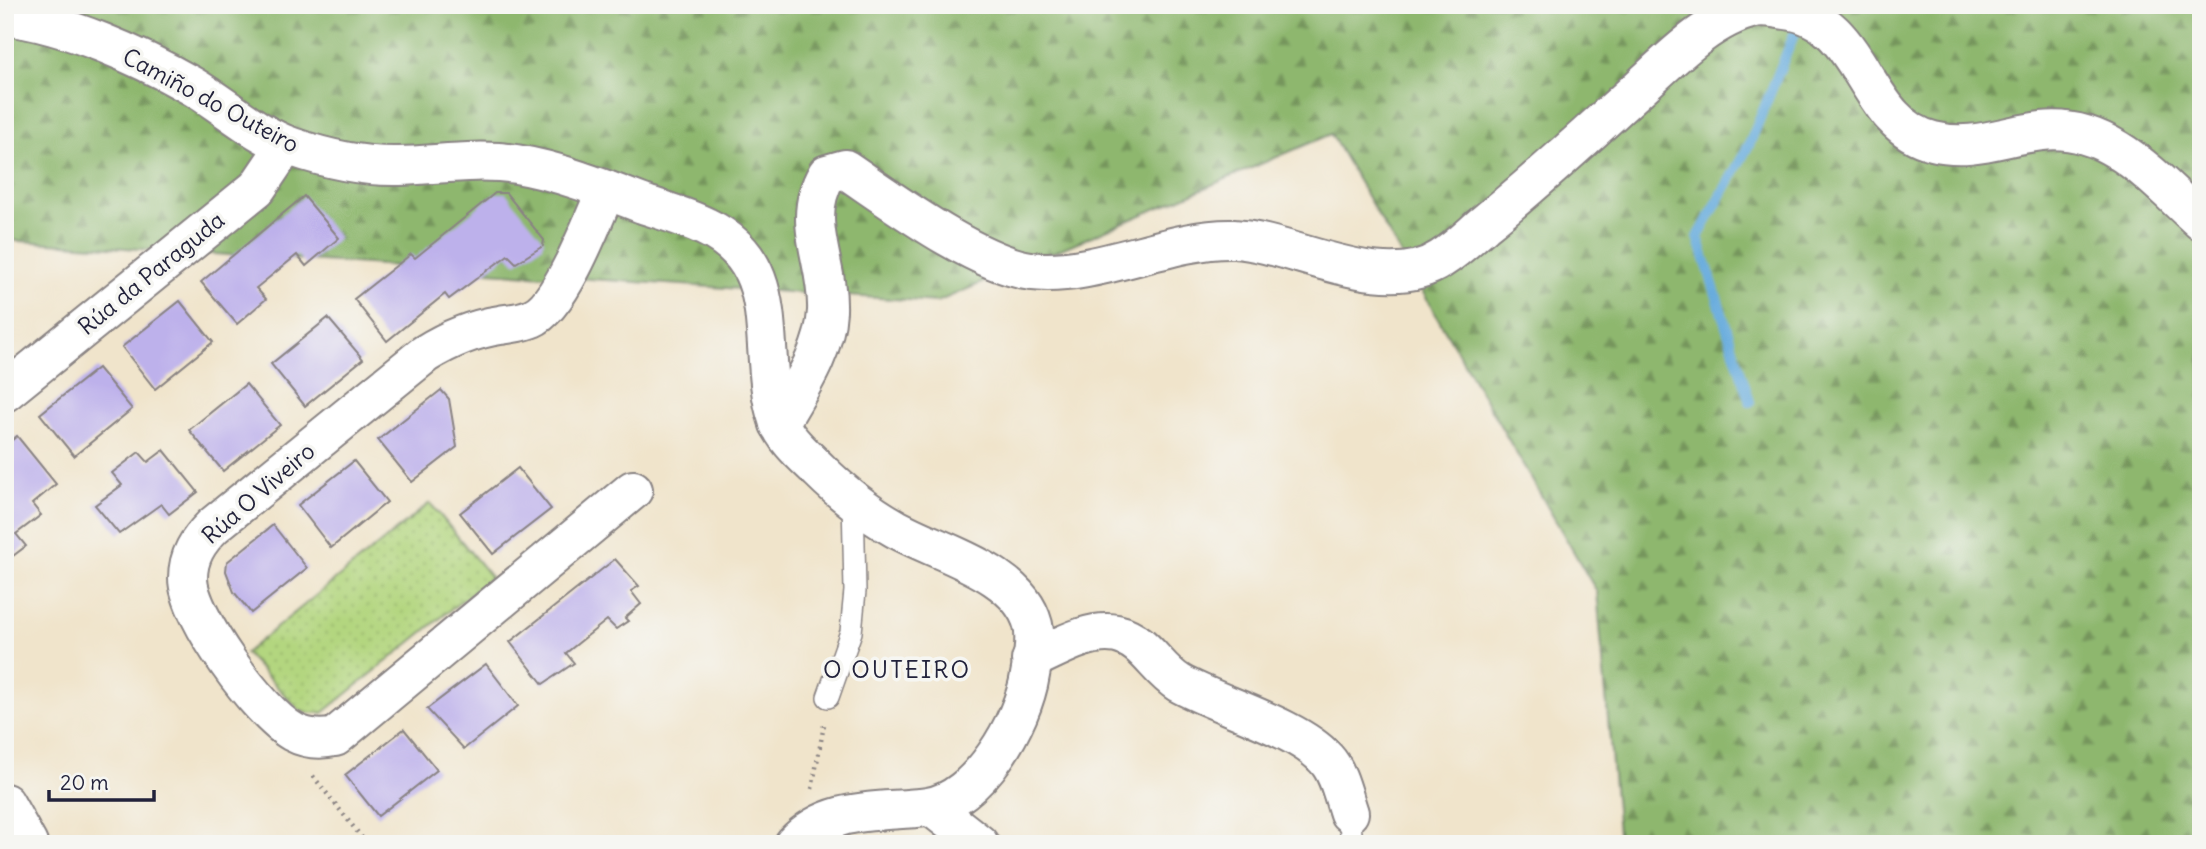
<svg xmlns="http://www.w3.org/2000/svg" width="2206" height="849" font-family="Delius,sans-serif">
<style>
.grass{fill:url(#grass-dots);stroke:#6a7c5d;stroke-width:2}
.forest{fill:url(#forest-firs);stroke:#586c54;stroke-width:2}
.lines{fill:none;stroke-linecap:round;stroke-linejoin:round}
.stream{stroke:#67acdd;stroke-width:10}
.building{fill:#bdb1eb}
.lane-casing{stroke:#898383;stroke-width:24}
.street-casing{stroke:#898383;stroke-width:42}
.path{stroke:#898383;stroke-width:4.5;stroke-dasharray:2 5;stroke-linecap:butt}
.lane{stroke:#fff;stroke-width:21}
.street{stroke:#fff;stroke-width:38}
.labels{text-anchor:middle;dominant-baseline:central;stroke-width:7;stroke-linejoin:round;paint-order:stroke}
.street-label{font-size:23px;fill:#22223b;stroke:#f6f6f2}
.neighbourhood-label{font-size:24px;letter-spacing:2px;fill:#22223b;stroke:#f6f6f2}
</style>
<defs>
<pattern id="grass-dots" width="8" height="8" patternUnits="userSpaceOnUse" patternTransform="scale(1.75)"><rect width="8" height="8" fill="#b3d67f"/><path d="M2 2h.1M6 6h.1" fill="none" stroke="#9ab76f" stroke-width="1.8" stroke-linecap="round"/></pattern>
<pattern id="forest-firs" width="22" height="20" patternUnits="userSpaceOnUse" patternTransform="scale(1.75)"><rect width="22" height="20" fill="#8eb76e"/><path d="M5 1l3.5 6h-7zM16 11l3.5 6h-7z" fill="#74945c"/></pattern>
</defs>
<rect width="100%" height="100%" fill="#f6f6f2"/>
<filter id="ink" filterUnits="userSpaceOnUse"><feTurbulence type="fractalNoise" baseFrequency=".0143" numOctaves="2"/><feDisplacementMap in="SourceGraphic" scale="14" xChannelSelector="R" yChannelSelector="G"/><feConvolveMatrix kernelMatrix="1 2 1 2 8 2 1 2 1" color-interpolation-filters="sRGB"/></filter>
<filter id="wash" filterUnits="userSpaceOnUse"><feTurbulence type="fractalNoise" baseFrequency=".00686" numOctaves="4" result="noise"/><feDisplacementMap in="SourceGraphic" scale="28" xChannelSelector="R" yChannelSelector="G"/><feGaussianBlur stdDeviation="1.57" result="paint"/><feColorMatrix in="noise" values="0 0 0 0 0 0 0 0 0 0 0 0 0 0 0 0 0 1.4 0 .05"/><feComposite in="paint" operator="in"/></filter>
<g filter="url(#wash)">
<rect width="100%" height="100%" fill="#f0e4cb"/>
<polygon class="grass" points="430,503 491,577 323,713 306,713 299,710 245,653"/>
<polygon class="forest" points="5,5 2201,5 2201,844 1619,844 1597,592 1331,134 937,302 5,240"/>
<g class="lines">
<polyline class="stream" points="1750,402 1698,237 1749,145 1800,20"/>
</g>
<g id="blocks">
<g class="building">
<polygon points="495,193 506,193 544,240 543,246 516,263 508,255 449,299 445,294 387,341 354,299 411,254 415,258"/>
<polygon points="304,196 339,238 306,266 297,255 256,288 266,299 237,324 201,282"/>
<polygon points="180,301 213,342 155,389 122,347"/>
<polygon points="328,318 363,359 305,406 271,364"/>
<polygon points="98,368 132,409 74,456 40,414"/>
<polygon points="246,384 280,425 223,471 189,430"/>
<polygon points="441,390 449,399 457,447 412,482 378,440"/>
<polygon points="17,436 56,484 32,504 41,515 16,534 26,546 5,562 5,446"/>
<polygon points="164,450 198,492 169,514 161,504 119,534 95,505 122,485 112,473 139,452 148,462"/>
<polygon points="354,461 387,502 331,548 298,505"/>
<polygon points="518,468 551,509 493,554 460,513"/>
<polygon points="273,525 307,568 251,613 234,592 226,571 227,562"/>
<polygon points="615,559 639,586 631,591 641,604 625,618 628,621 616,629 607,620 566,653 574,663 543,684 510,642"/>
<polygon points="486,664 518,706 464,749 427,709"/>
<polygon points="404,729 437,770 378,816 345,775"/>
</g>
</g>
</g>
<g filter="url(#ink)">
<use href="#blocks" fill-opacity="0" stroke="#898383" stroke-width="2"/>
<g class="lines">
<defs>
<g id="lane">
<polyline points="828,697 851,632 855,591 853,498"/>
<polyline points="1349,813 1352,844"/>
</g>
<g id="street">
<path d="M5 16C66 23 139 56 192 86 226 106 255 134 292 147 327 159 362 167 399 166 438 165 476 158 516 164 559 171 602 188 643 204 664 211 686 217 706 227 789 266 754 350 778 420 785 440 805 456 820 471 840 491 868 513 893 527 935 552 1019 570 1033 625 1036 638 1033 662 1030 675 1023 721 978 801 927 807 880 813 830 805 794 844"/>
<path d="M606 190C594 219 560 307 532 318 521 323 511 323 500 325 473 329 449 339 425 354L213 526C198 541 188 556 188 578 188 616 260 714 293 732 306 739 321 740 335 737L633 490"/>
<polyline points="5,392 257,188 286,145"/>
<path d="M779 424C799 389 825 352 827 311 829 260 799 222 827 174L845 169C891 200 977 264 1031 271 1094 279 1170 237 1234 239 1293 242 1384 297 1441 259 1457 249 1470 236 1484 224 1538 181 1588 134 1639 88 1671 59 1710 18 1755 8 1764 6 1777 9 1786 10 1864 18 1862 124 1933 141 1972 151 2004 135 2042 131 2109 123 2156 181 2201 221"/>
<path d="M1031 660C1056 649 1089 628 1117 634 1145 640 1156 669 1179 683 1218 705 1298 727 1326 759 1339 773 1343 796 1349 813"/>
<polyline points="5,803 28,844"/>
<polyline points="932,807 979,844"/>
</g>
</defs>
<use href="#lane" class="lane-casing"/>
<use href="#street" class="street-casing"/>
<g class="path">
<polyline points="313,776 367,844"/>
<polyline points="812,789 824,725"/>
</g>
<use href="#lane" class="lane"/>
<use href="#street" class="street"/>
</g>
</g>
<g class="labels">
<g class="street-label">
<text transform="translate(211 100) rotate(28)">Camiño do Outeiro</text>
<text transform="translate(151 273) rotate(-39)">Rúa da Paraguda</text>
<text transform="translate(258 493) rotate(-41)">Rúa O Viveiro</text>
</g>
<g class="neighbourhood-label">
<text x="897" y="669">O OUTEIRO</text>
</g>
</g>
<rect width="2206" height="849" fill="none" stroke="#f6f6f2" stroke-width="28"/>
<path d="M49 790v10h105v-10" fill="none" stroke="#22223b" stroke-width="3.5"/>
<text x="60" y="790" font-size="21" fill="#22223b" stroke="#f6f6f2" stroke-width="5" paint-order="stroke">20 m</text>
</svg>
